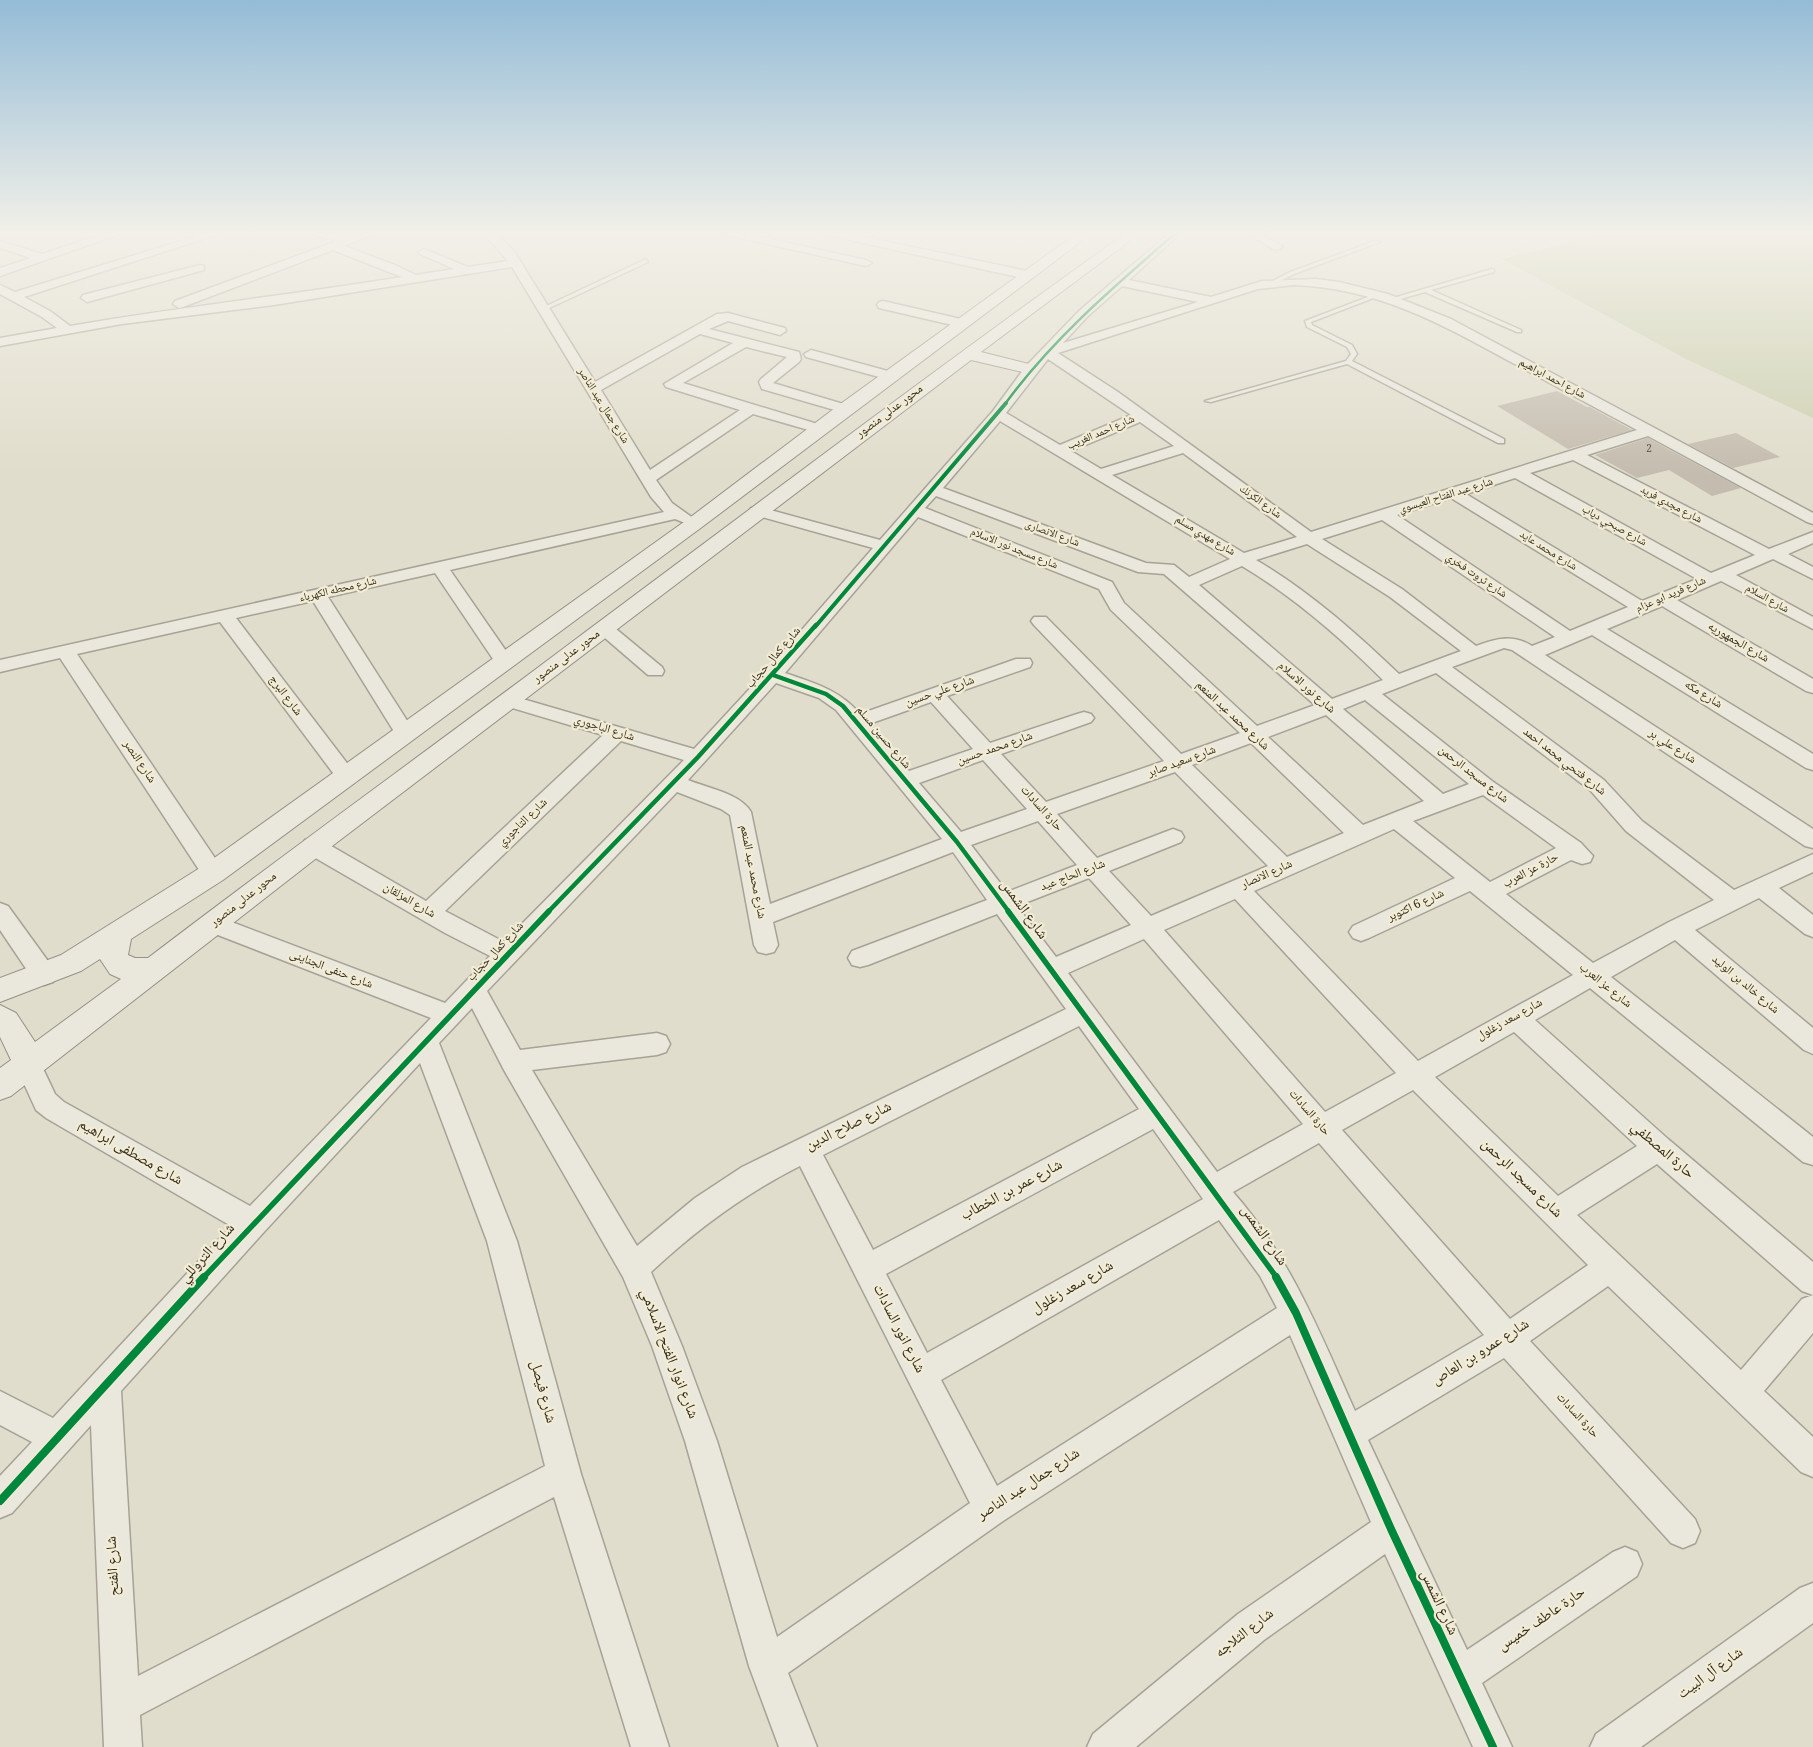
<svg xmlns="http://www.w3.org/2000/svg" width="1813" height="1747" font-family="Georgia,'Noto Naskh Arabic',serif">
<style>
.green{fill:#cdd0b0}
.building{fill:#c4bcae}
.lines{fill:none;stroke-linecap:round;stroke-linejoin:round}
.service-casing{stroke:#a6a295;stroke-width:3}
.minor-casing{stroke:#a6a295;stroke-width:3}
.secondary-casing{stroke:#969186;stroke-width:2}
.service{fill:#eae7dd;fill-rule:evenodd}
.minor{fill:#eae7dd;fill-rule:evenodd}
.secondary{fill:#eae7dd;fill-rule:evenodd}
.cycleway-far4-casing{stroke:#f1ecd3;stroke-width:4.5}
.cycleway-far3-casing{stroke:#f1ecd3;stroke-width:6}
.cycleway-far2-casing{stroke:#f1ecd3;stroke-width:8}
.cycleway-far1-casing{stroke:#f1ecd3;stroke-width:9}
.cycleway-casing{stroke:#f1ecd3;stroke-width:11}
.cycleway-far4{stroke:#00873e;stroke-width:2.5}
.cycleway-far3{stroke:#00873e;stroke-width:4}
.cycleway-far2{stroke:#00873e;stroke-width:4.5}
.cycleway-far1{stroke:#00873e;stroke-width:5.5}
.cycleway{stroke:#00873e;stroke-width:8}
.labels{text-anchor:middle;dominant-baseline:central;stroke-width:4.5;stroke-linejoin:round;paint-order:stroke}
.number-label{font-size:10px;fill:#574f43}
.far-street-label{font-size:11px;fill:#332b1f;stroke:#f1ecd3}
.street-label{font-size:12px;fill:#332b1f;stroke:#f1ecd3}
.near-street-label{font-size:15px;fill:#332b1f;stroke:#f1ecd3}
</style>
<rect width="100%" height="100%" fill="#e1ddcc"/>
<polygon class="green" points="1617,231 1813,231 1813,418 1686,359 1502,259"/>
<g class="building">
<polygon points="1557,391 1587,407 1590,407 1632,430 1568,449 1497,406"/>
<polygon points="1736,433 1780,457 1733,468 1688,444"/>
<polygon points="1648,438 1666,448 1741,488 1712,496 1669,470 1637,478 1595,455"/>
</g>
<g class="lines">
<defs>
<g id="service">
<polygon points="1375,241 1380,242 1294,274 1274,284 1269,283 1290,272"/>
<polygon points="646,259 648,262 545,310 540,309"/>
<polygon points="1492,269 1494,270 1494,272 1431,290 1521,330 1521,332 1517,332 1425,292 1393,301 1390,299"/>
<polygon points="1376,294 1381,295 1311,322 1312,325 1352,345 1357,354 1352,361 1504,439 1504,443 1498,443 1347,364 1211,402 1205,401 1346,361 1351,354 1347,347 1307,327 1305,321"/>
</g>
<g id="minor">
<polygon points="113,231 128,231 0,276 0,268 31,258 0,248 0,241 42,254"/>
<path d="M213 231H228L24 297 50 311 70 326C180 307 291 295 402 277L333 250 183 307 179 308 173 304 175 301 337 241 308 233 307 231H324L348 236 364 231H378L377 233 344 246 395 265 416 275 454 269 420 254 418 252 424 249 468 267 508 261 482 231H493L514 251 595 382 717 314 728 313 785 328 786 331 780 335 728 321 709 329 799 352 801 359 799 362 773 383 850 406 852 409 845 413 762 389 759 382 761 379 787 357 746 347 683 383 824 426 826 429 819 433 753 414 656 480 672 503 693 518 691 521 685 523 675 519 450 570 513 661 511 665H497L435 573 328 597 415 733 412 738 405 739 398 738 313 601 236 618 353 771 356 776 353 781 346 783 339 781 220 622 77 654 221 867 224 873 221 879 213 881 205 879 60 658 0 672V660L664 512 651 497 512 267 274 305 122 324 0 346V338L57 328 42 317 0 294V285L15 292ZM700 334 733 343 664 384 666 387 740 410 650 470 601 390Z"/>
<polygon points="717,231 735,231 866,260 872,263 866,266 722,234"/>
<polygon points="817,231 836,231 1027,271 1033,275 1027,279 822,234"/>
<path d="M1172 231H1183L1129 280 1211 297 1262 281 1316 279 1339 282 1388 294 1451 319 1813 513V524L1807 522 1648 436 1587 455 1769 549 1813 532V543L1788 554 1813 567V579L1773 559 1736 575 1813 617V629L1721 581 1677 600 1813 679V693L1806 691 1662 606 1607 629 1813 754V770L1806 768 1592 635 1545 655 1813 829V848L1805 846 1512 650 1504 648 1452 667 1604 780 1642 821 1734 890 1813 854V872L1779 888 1813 915V937L1805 934 1759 898 1695 930 1813 1028V1054L1804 1050 1675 940 1611 977 1813 1137V1165L1803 1162 1590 988 1535 1020 1668 1139 1813 1262V1333L1764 1391 1813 1437V1477L1801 1472 1608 1286 1530 1341 1695 1519 1700 1531 1695 1543 1683 1548 1671 1543 1504 1358 1368 1440 1467 1650 1613 1552 1625 1547 1637 1552 1642 1564 1637 1576 1482 1683 1512 1747H1473L1385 1554 1264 1640 1136 1747H1087L1093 1734 1238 1614 1371 1522 1290 1335 1003 1521 788 1673 817 1747H779L749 1666 685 1441 652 1346 623 1277 504 1070 472 1008 439 1043 517 1241 581 1474 669 1747H631L554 1497 140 1715 142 1747H104L91 1425 12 1513 0 1518V1476L32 1442 0 1425V1391L53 1418 231 1226 46 1118 36 1110 15 1064 19 1056 28 1053 37 1056 55 1094 64 1102 250 1206 431 1018 205 930 201 924 205 918 213 915 221 918 445 1003 490 956 445 933 305 852 302 846 305 840 313 838 321 840 426 901 603 735 502 705 499 701 502 697 509 695 694 749 766 671 873 548 751 514 749 511 751 508H763L880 540 993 411 1026 366 1079 311ZM1293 285C1376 288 1438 322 1509 361 1552 384 1594 407 1637 430L1311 532 1118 392 1058 353 1258 289ZM1122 286 1198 302 1063 343 1087 317ZM1048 359 1131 415 1060 445 1006 413ZM1000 421 1230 559 1189 577 1174 565 1146 563 943 488ZM1140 422 1174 446 1101 469 1071 451ZM1183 453 1297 537 1244 553 1112 475ZM1573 460 1755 555 1711 573 1530 473ZM1515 478 1697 579 1642 601 1466 494ZM936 496 1138 572 1164 574 1315 705 1257 726 1124 603 1112 582 925 508ZM1451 498 1628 607 1570 631 1397 515ZM918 517 1099 589 1111 610 1240 733 1181 754 1046 617H1034L1031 621 1034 625 1164 761 1046 802 1001 754 1091 722 1094 718 1091 714 1084 712 1077 714 990 743 947 696 1030 667 1032 663 1030 659H1016L860 714C840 690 814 683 785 673ZM1382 520 1555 637 1532 646C1513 634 1497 638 1476 646L1402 589 1322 539ZM1307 544 1390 597 1461 651 1399 674C1355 632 1309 591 1256 560ZM1242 566C1294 597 1340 637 1383 680L1332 699 1199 585ZM1436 673 1590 790 1626 831 1714 900 1669 922 1593 963 1506 894 1571 860 1582 864 1590 862 1593 856 1581 843 1492 781 1382 694ZM776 683 819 698 836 710 942 839 770 904 751 812C740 793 707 788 688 780ZM1365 700 1469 784 1443 794 1343 709ZM931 702 973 749 909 771 869 724ZM1326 715 1424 801 1363 825 1268 737ZM621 741 684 760 504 942 445 911ZM1251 743 1344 833 1287 857 1192 765ZM983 760 1027 809 961 832 919 783ZM1175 772 1268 866 1151 916 1109 871 1181 842 1184 837 1181 832 1173 829 1165 832 1097 858 1057 814ZM677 792 721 809 730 815 754 945 758 952 766 954 774 952 778 945 773 922 953 852 987 900 852 951 848 958 852 965 860 967 868 965 997 914 1066 1009 742 1167 695 1198 637 1246 532 1070 657 1055 666 1052 670 1044 666 1036 657 1033 520 1050 487 991ZM1483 795 1556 848 1490 882 1413 821ZM1038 821 1077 865 1007 892 971 845ZM1394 829 1455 878 1353 926 1349 932 1353 938 1361 941 1369 938 1470 891 1573 975 1418 1061 1254 891ZM1089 878 1131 925 1056 957 1017 906ZM1235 899 1396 1073 1325 1112 1164 930ZM1144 939 1303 1124 1217 1172 1068 973ZM1079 1026 1139 1109 873 1250 823 1155ZM1514 1032 1637 1146 1558 1196 1435 1077ZM420 1063 487 1241 545 1466 138 1676 121 1391 263 1233ZM1413 1090 1588 1265 1510 1319 1342 1130ZM1153 1129 1203 1199 927 1353 886 1274ZM1319 1143 1484 1335 1355 1411C1321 1335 1289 1255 1233 1192ZM1657 1164 1802 1291 1813 1295 1802 1299 1741 1370 1577 1215ZM800 1166 970 1503 777 1637 717 1441 682 1346 651 1272C696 1230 744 1194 800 1166ZM1219 1220 1260 1276 1277 1308 997 1486 941 1380Z"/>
<polygon points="1244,231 1256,231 1283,247 1277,250 1273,249"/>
<polygon points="200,265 204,266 204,270 87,302 81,298 83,295"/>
<polygon points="883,301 965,320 967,323 961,327 879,308 877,305 879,302"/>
<polygon points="811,350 895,373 897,376 890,380 806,357 804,354"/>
<polygon points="604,623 610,624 662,667 664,671 662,675 648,675 598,632 595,628 598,624"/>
<polygon points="0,903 8,906 53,968 56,975 53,982 44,985 35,982 0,930"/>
<polygon points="1813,1583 1813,1623 1641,1747 1590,1747 1596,1734 1800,1588"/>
</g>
<path id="secondary" d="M1080 231H1095L702 527 223 880 131 939 128 955 135 958H148C289 850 434 746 576 639 760 502 942 364 1129 231H1143L981 352 1037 366 1039 369 1037 372 1031 374 971 360 323 853 11 1096 0 1100V1068L11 1060 0 1037V1005L16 1013 35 1042 121 979 110 974 100 959 81 971 0 1002V978L61 955 203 866 688 519 839 405Z"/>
</defs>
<use href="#service" class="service-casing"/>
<use href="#minor" class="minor-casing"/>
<use href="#secondary" class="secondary-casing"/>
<use href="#service" class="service"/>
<use href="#minor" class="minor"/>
<use href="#secondary" class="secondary"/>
<defs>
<path id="cycleway-far4" d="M1005 404C1054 337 1116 285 1178 231"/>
<polyline id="cycleway-far3" points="815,627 1006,403"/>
<g id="cycleway-far2">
<polyline points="773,675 826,694 843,706 957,842 1009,912"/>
<polyline points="548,912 698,757 816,625"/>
</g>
<g id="cycleway-far1">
<polyline points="1008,911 1277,1278"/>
<polyline points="203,1278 549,911"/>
</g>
<g id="cycleway">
<polyline points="1276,1277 1296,1313 1391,1529 1493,1747"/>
<polyline points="0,1501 204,1277"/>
</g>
</defs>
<use href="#cycleway-far4" class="cycleway-far4-casing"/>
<use href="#cycleway-far3" class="cycleway-far3-casing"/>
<use href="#cycleway-far2" class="cycleway-far2-casing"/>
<use href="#cycleway-far1" class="cycleway-far1-casing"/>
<use href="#cycleway" class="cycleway-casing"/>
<use href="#cycleway-far4" class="cycleway-far4"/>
<use href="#cycleway-far3" class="cycleway-far3"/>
<use href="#cycleway-far2" class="cycleway-far2"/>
<use href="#cycleway-far1" class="cycleway-far1"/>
<use href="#cycleway" class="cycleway"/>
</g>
<linearGradient id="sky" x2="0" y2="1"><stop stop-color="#94bcd7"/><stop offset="0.49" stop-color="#f2f0e8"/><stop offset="1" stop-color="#f2f0e8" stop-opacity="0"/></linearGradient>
<rect width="1813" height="475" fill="url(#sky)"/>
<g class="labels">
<g class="number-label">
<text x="1649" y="449">2</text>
</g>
<g class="far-street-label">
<text transform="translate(1552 379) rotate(28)">شارع احمد ابراهيم</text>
<text transform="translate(603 406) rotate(58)">شارع جمال عبد الناصر</text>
<text transform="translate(1101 433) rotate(-23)">شارع احمد الغريب</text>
<text transform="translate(1446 496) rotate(-17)">شارع عبد الفتاح العيسوي</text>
<text transform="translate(1260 502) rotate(36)">شارع الكرنك</text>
<text transform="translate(1671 505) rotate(28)">شارع مجدي فريد</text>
<text transform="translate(1614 526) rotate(29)">شارع صبحي دياب</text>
<text transform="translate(1052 534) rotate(20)">شارع الانصارى</text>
<text transform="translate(1205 536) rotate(31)">شارع مهدي مسلم</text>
<text transform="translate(1014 549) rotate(22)">شارع مسجد نور الاسلام</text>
<text transform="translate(1548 551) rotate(32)">شارع محمد عايد</text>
<text transform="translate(1476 576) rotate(34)">شارع ثروت فخري</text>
<text transform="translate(338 590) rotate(-13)">شارع محطه الكهرباء</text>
<text transform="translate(1671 595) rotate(-23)">شارع فريد ابو عزام</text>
<text transform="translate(1767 599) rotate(29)">شارع السلام</text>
</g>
<g class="street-label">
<text transform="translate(890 412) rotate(-37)">محور عدلى منصور</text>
<text transform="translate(1738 643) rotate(30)">شارع الجمهوريه</text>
<text transform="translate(567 657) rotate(-37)">محور عدلى منصور</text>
<text transform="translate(774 658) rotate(-49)">شارع كمال حجاب</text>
<text transform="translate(1306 688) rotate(41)">شارع نور الاسلام</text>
<text transform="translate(940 692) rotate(-19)">شارع علي حسين</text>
<text transform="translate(1703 695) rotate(32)">شارع مكه</text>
<text transform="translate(285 696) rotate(53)">شارع البرج</text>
<text transform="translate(1232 716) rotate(43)">شارع محمد عبد المنعم</text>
<text transform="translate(604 729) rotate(17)">شارع الباجوري</text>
<text transform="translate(883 738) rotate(50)">شارع حسين مسلم</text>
<text transform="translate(1672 747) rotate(33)">شارع علي بر</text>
<text transform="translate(995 749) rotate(-19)">شارع محمد حسين</text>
<text transform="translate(139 762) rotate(56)">شارع النصر</text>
<text transform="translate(1182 762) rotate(-20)">شارع سعيد صابر</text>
<text transform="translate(1564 762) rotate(38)">شارع فتحي محمد احمد</text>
<text transform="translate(1473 775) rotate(38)">شارع مسجد الرحمن</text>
<text transform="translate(1041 809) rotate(48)">حارة السادات</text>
<text transform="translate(523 823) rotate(-44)">شارع التاجوري</text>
<text transform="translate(1531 871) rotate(-28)">حارة عز العرب</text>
<text transform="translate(752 872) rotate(79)">شارع محمد عبد المنعم</text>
<text transform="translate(1267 875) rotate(-24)">شارع الانصار</text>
<text transform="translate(1073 876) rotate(-21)">شارع الحاج عيد</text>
<text transform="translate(244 900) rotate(-38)">محور عدلى منصور</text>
<text transform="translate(409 901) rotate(30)">شارع المزلقان</text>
<text transform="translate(1416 906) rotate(-25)">شارع 6 اكتوبر</text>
<text transform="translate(496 952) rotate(-47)">شارع كمال حجاب</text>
<text transform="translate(331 970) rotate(21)">شارع حنفى الجناينى</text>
<text transform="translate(1745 985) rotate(40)">شارع خالد بن الوليد</text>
<text transform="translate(1605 986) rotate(39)">شارع عز العرب</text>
<text transform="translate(1510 1020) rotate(-29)">شارع سعد زغلول</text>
<text transform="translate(1309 1113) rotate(49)">حارة السادات</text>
<text transform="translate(1577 1416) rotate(47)">حارة السادات</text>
</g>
<g class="near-street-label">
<text transform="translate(1023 910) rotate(54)">شارع الشمس</text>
<text transform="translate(849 1127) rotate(-26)">شارع صلاح الدين</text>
<text transform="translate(1662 1151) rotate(41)">حارة المصطفي</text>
<text transform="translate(130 1153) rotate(30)">شارع مصطفى ابراهيم</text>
<text transform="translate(1521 1179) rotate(44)">شارع مسجد الرحمن</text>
<text transform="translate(1012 1191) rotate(-28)">شارع عمر بن الخطاب</text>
<text transform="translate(1263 1236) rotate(55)">شارع الشمس</text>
<text transform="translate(208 1254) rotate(-48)">شارع التروللي</text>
<text transform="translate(1073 1288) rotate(-30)">شارع سعد زغلول</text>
<text transform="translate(898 1329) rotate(63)">شارع انور السادات</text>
<text transform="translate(1481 1353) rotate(-32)">شارع عمرو بن العاص</text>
<text transform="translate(668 1354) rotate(69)">شارع انوار الفتح الاسلامي</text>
<text transform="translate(542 1392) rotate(75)">شارع فيصل</text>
<text transform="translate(1029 1485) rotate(-33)">شارع جمال عبد الناصر</text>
<text transform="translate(114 1566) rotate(-93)">شارع الفتح</text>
<text transform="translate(1438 1603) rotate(65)">شارع الشمس</text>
<text transform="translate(1542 1620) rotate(-34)">حارة عاطف خميس</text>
<text transform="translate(1245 1634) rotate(-38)">شارع الثلاجه</text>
<text transform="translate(1711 1674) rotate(-36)">شارع آل البيت</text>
</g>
</g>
</svg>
